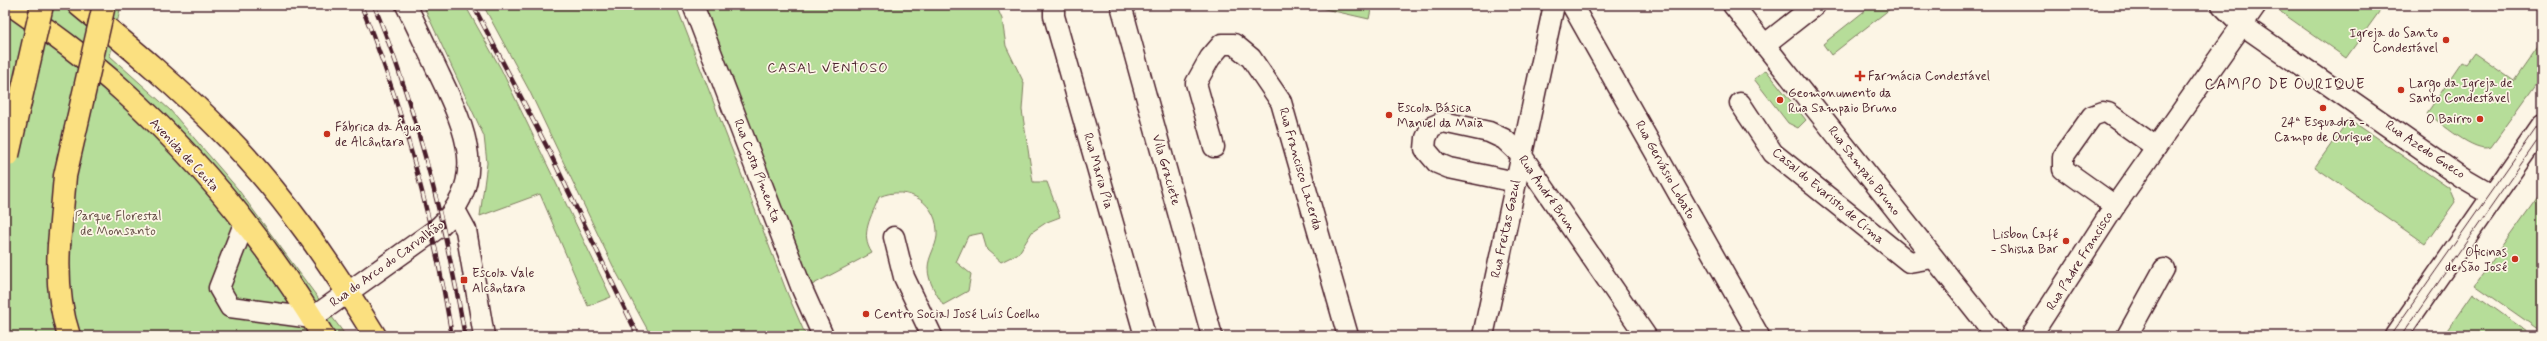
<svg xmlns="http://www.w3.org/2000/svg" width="2547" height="341" font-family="Mynerve,sans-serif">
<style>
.green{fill:#b6dd99;stroke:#807e62}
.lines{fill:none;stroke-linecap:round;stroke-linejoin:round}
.street-casing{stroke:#4a1f2b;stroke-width:23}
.secondary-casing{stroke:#4a1f2b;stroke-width:25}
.highway-casing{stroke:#4a1f2b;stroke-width:25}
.street{stroke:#fcf5e5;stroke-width:20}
.secondary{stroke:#fcf5e5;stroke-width:22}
.highway{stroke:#fbe080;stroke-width:22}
.tram{stroke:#4a1f2b;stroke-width:1}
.rail-casing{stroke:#4a1f2b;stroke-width:4.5}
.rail{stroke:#fcf5e5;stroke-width:3;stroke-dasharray:9;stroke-linecap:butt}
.highway-bridge-casing{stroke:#4a1f2b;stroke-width:25;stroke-linecap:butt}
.highway-bridge{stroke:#fbe080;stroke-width:22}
.poi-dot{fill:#c8321e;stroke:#fcf5e5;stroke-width:1.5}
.labels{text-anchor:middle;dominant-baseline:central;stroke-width:3.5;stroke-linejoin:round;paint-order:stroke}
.poi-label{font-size:13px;fill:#4a1f2b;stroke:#fcf5e5;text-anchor:start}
.street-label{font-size:13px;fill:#4a1f2b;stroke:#fcf5e5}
.park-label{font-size:13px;fill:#654e46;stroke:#fcf5e5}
.neighbourhood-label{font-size:14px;letter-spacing:1px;fill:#4a1f2b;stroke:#fcf5e5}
.quarter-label{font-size:15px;letter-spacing:1px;fill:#4a1f2b;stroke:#fcf5e5}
</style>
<rect width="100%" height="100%" fill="#fcf5e5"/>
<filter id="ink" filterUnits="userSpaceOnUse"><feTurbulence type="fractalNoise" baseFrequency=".025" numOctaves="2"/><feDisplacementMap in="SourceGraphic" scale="8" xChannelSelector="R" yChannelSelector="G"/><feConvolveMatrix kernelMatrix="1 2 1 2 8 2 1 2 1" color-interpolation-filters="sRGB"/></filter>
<g filter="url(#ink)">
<g class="green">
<polygon points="5,5 121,5 110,56 170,110 237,188 346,336 5,336"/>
<polygon points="423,5 465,5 501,69 611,297 588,306 540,194 480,216 487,163 484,136"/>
<polygon points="483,5 676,5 788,295 806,336 651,336 613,266 529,90"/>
<path d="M703 5H996L1002 19 1006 46 1024 83 1022 110 1033 182H1047L1060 217 1047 222 1032 232 1019 253 1001 262 987 250 982 233 968 236 956 262 971 274 968 291 943 305C936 293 928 282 928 268 928 257 936 247 937 236 939 203 908 184 879 197 872 216 859 234 872 253L810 286Z"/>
<polygon points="1317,5 1372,5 1369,19 1316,7"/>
<polygon points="1872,5 1895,5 1831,55 1823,44"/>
<polygon points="2282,5 2384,5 2346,58 2278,10"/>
<path d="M2542 41V76L2491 147C2475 154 2440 122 2427 113L2462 62 2466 64 2474 53 2514 81Z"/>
<polygon points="1766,70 1806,120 1798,128 1788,123 1754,79"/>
<polygon points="2349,119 2449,188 2455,202 2425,244 2315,167"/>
<polygon points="2542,191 2542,332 2475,285"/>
<polygon points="2473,293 2533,336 2443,336"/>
</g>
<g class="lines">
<defs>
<g id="street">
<polyline points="693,5 802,289 823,336"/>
<polyline points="1054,5 1054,16 1145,336"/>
<polyline points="1121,5 1212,336"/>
<polyline points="1572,5 1759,336"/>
<polyline points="1733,5 1996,336"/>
<polyline points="2222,5 2241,24 2462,178 2493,196"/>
<polyline points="1764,45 1815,5"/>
<polyline points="1740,103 1773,153 1909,262 1933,258"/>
<polyline points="1214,147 1196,83 1210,58 1222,44 1234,44 1251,58 1281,102 1348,336"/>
<polyline points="1516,182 1449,168 1437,163 1425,149 1426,138 1431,127 1443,122 1489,132 1504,139 1522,156 1646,336"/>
<polyline points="2115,206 2063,169 2063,157 2092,116 2103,112 2108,113 2156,147"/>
<polyline points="455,210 466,230 484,336"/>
<path d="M244 224 219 288 230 307 312 318 438 228C489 181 466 130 440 76 429 53 418 29 406 5"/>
<polyline points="894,237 904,277 932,336"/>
<polyline points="1483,336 1554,5"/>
<polyline points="2031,336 2115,206 2256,5"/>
<polyline points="2127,336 2164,269"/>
</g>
<polyline id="secondary" points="2396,336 2542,126"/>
<g id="highway">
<path d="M12 5C50 32 88 59 122 90 200 160 269 246 323 336"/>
<path d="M79 5C130 47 180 89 226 136 284 195 332 266 375 336"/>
<path d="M59 245C57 277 59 306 69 336"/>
</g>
</defs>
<use href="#street" class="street-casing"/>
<use href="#secondary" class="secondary-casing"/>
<use href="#highway" class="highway-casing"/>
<use href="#street" class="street"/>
<use href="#secondary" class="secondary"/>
<use href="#highway" class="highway"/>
<g class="tram">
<polyline points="2390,336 2542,119"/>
<polyline points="2401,336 2542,134"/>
</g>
<defs>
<g id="rail">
<path d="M361 5C405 112 433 222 452 336"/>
<path d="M374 5C418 112 445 223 465 336"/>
<polyline points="473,5 549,151 638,336"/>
</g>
</defs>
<use href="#rail" class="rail-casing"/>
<use href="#rail" class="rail"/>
<defs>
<g id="highway-bridge">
<polyline points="8,155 42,5"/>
<polyline points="59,245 65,176 104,5"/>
</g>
</defs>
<use href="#highway-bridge" class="highway-bridge-casing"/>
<use href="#highway-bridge" class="highway-bridge"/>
</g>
</g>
<g class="poi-dot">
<circle cx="2446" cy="40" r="4"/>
<path d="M1858 70h4v4h4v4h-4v4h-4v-4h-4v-4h4z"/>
<circle cx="2401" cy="90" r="4"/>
<circle cx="1780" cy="100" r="4"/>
<circle cx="2323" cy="108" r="4"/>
<circle cx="1389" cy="115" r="4"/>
<circle cx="2480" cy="119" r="4"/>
<circle cx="327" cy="134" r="4"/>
<circle cx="2066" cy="241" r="4"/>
<circle cx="2515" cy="259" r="4"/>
<rect x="460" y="276" width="8" height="8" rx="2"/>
<circle cx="866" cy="314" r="4"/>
</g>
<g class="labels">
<g class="poi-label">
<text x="2438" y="33" text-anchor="end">Igreja do Santo<tspan x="2438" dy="15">Condestável</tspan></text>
<text x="1868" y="76">Farmácia Condestável</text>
<text x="2409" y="83">Largo da Igreja de<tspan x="2409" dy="15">Santo Condestável</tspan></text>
<text x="1788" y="93">Geomonumento da<tspan x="1788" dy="15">Rua Sampaio Bruno</tspan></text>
<text x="1397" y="108">Escola Básica<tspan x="1397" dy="15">Manuel da Maia</tspan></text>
<text x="2472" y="119" text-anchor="end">O Bairro</text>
<text x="2323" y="122" text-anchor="middle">24ª Esquadra -<tspan x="2323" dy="15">Campo de Ourique</tspan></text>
<text x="335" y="127">Fábrica da Água<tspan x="335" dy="15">de Alcântara</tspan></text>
<text x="2058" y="234" text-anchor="end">Lisbon Café<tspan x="2058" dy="15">- Shisha Bar</tspan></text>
<text x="2507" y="252" text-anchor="end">Oficinas<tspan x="2507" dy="15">de São José</tspan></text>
<text x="472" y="273">Escola Vale<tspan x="472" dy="15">Alcântara</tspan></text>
<text x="874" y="314">Centro Social José Luís Coelho</text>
</g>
<g class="street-label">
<text transform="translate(2425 150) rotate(34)">Rua Azedo Gneco</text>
<text transform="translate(184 155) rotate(47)">Avenida de Ceuta</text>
<text transform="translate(1300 169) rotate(74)">Rua Francisco Lacerda</text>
<text transform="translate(1166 170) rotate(74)">Vila Graciete</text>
<text transform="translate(1665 170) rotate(61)">Rua Gervásio Lobato</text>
<text transform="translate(757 171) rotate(69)">Rua Costa Pimenta</text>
<text transform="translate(1098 171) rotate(74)">Rua Maria Pia</text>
<text transform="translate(1864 171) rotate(52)">Rua Sampaio Bruno</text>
<text transform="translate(1547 194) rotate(55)">Rua André Brun</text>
<text transform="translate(1828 196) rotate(40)">Casal do Evaristo de Cima</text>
<text transform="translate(1506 229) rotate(-78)">Rua Freitas Gazul</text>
<text transform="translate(2080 261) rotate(-58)">Rua Padre Francisco</text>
<text transform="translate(387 264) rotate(-36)">Rua do Arco do Carvalhão</text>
</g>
<g class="park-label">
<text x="118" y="216">Parque Florestal<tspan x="118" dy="15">de Monsanto</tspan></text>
</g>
<g class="neighbourhood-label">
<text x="828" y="68">CASAL VENTOSO</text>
</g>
<g class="quarter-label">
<text x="2285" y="85">CAMPO DE OURIQUE</text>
</g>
</g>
<rect width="2547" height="341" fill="none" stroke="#fcf5e5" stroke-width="20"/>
<rect x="10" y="10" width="2527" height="321" fill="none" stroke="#4a1f2b" stroke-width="1.5" filter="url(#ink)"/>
</svg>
